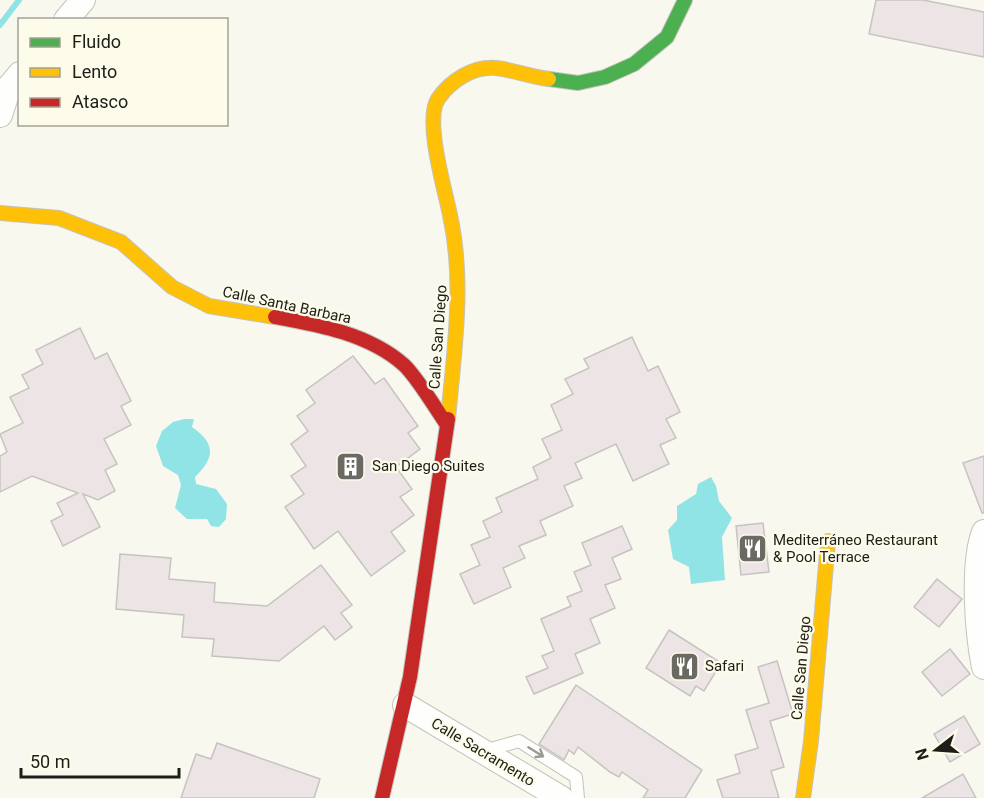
<svg xmlns="http://www.w3.org/2000/svg" width="984" height="798" font-family="Roboto,sans-serif">
<style>
.water{fill:#91e4e6}
.lines{fill:none;stroke-linecap:round;stroke-linejoin:round}
.stream{stroke:#91e4e6;stroke-width:6}
.building{fill:#ede4e5;stroke:#c6c3c0;stroke-width:1.5}
.lane-casing{stroke:#c4c3bb;stroke-width:14}
.street-casing{stroke:#c4c3bb;stroke-width:26}
.fast-casing{stroke:#c4c3bb;stroke-width:16}
.slow-casing{stroke:#c4c3bb;stroke-width:16}
.jam-casing{stroke:#c4c3bb;stroke-width:16}
.lane{stroke:#fefefc;stroke-width:12}
.street{stroke:#fefefc;stroke-width:24}
.fast{stroke:#4caf50;stroke-width:14}
.slow{stroke:#ffc107;stroke-width:14}
.jam{stroke:#c62828;stroke-width:14}
.oneway{stroke:#999995}
.labels{text-anchor:middle;dominant-baseline:central;stroke-width:4.5;stroke-linejoin:round;paint-order:stroke}
.street-label{font-size:15px;fill:#1e1d17;stroke:#fdfbea}
.poi-label{font-size:15px;fill:#1e1d17;stroke:#fdfbea;text-anchor:start}
</style>
<rect width="100%" height="100%" fill="#f9f8ee"/>
<g class="water">
<path d="M184 419H194L192 427C215 443 216 457 195 477L196 484 216 489 227 504 226 519 219 527 211 526 207 519H187L175 508 181 485 178 475 163 466 156 446 162 431 173 422Z"/>
<polygon points="711,477 716,486 719,501 732,518 722,537 725,580 691,584 689,567 673,559 668,530 677,520 677,506 696,494 698,484"/>
</g>
<g class="lines">
<polyline class="stream" points="0,25 19,0"/>
</g>
<g class="building">
<polygon points="876,0 923,0 984,12 984,57 869,34"/>
<polygon points="80,328 95,359 107,353 131,401 121,406 131,425 104,439 117,464 105,470 115,491 98,500 83,494 100,527 63,546 51,521 63,515 57,503 78,493 32,476 0,492 0,456 7,452 0,434 23,423 10,397 29,388 22,375 43,364 36,350"/>
<polygon points="632,337 648,371 658,366 680,412 666,419 676,438 660,445 669,464 633,481 616,444 575,463 582,478 564,486 573,506 540,521 546,535 519,546 525,558 503,568 511,587 474,604 460,574 480,565 471,545 490,537 483,521 502,512 496,498 538,479 533,467 551,458 542,439 562,430 551,405 573,394 565,379 589,368 584,359"/>
<polygon points="353,356 375,384 384,378 418,426 408,433 420,449 396,467 412,489 400,497 414,515 391,532 405,551 371,576 338,531 314,549 285,507 304,494 291,476 306,466 291,444 308,431 297,416 315,403 306,390"/>
<polygon points="984,456 984,513 982,513 963,463"/>
<polygon points="763,523 769,572 741,575 736,526"/>
<polygon points="622,526 632,549 612,558 621,579 605,585 615,608 590,619 600,643 575,654 583,673 534,694 526,677 548,668 542,656 554,651 541,619 571,606 567,597 582,591 574,572 591,565 582,543"/>
<polygon points="120,554 171,558 169,579 215,583 214,602 267,606 321,565 352,605 341,613 352,627 335,640 324,626 279,661 212,656 214,639 182,637 184,615 116,609"/>
<polygon points="937,579 962,599 939,627 914,607"/>
<polygon points="669,630 721,663 704,691 696,686 690,696 646,668"/>
<polygon points="950,649 970,674 942,696 922,672"/>
<polygon points="777,661 793,714 770,721 784,767 771,771 779,798 723,798 717,780 740,773 735,755 758,748 746,710 769,703 758,667"/>
<polygon points="576,685 702,770 685,798 643,798 648,790 622,772 619,777 610,772 578,747 574,754 569,750 564,760 539,744"/>
<polygon points="964,716 980,744 950,762 934,734"/>
<polygon points="217,743 320,779 314,798 181,798 196,754 211,759"/>
<polygon points="963,774 976,798 922,798"/>
</g>
<g class="lines">
<defs>
<polyline id="lane" points="484,751 519,741 576,777 578,798"/>
<g id="street">
<polyline points="66,20 83,0"/>
<polyline points="0,115 9,87 20,74"/>
<path d="M984 532C972 563 977 633 984 667"/>
<polyline points="405,705 561,798"/>
</g>
<polyline id="fast" points="549,79 578,83 605,77 634,64 667,37 685,0"/>
<g id="slow">
<polyline points="0,213 59,218 121,242 172,287 209,306 275,317"/>
<path d="M448 419C454 351 465 283 450 215 445 190 424 120 438 99 450 81 473 66 496 68 514 70 531 77 549 79"/>
<polyline points="803,798 811,741 828,541"/>
</g>
<g id="jam">
<path d="M275 317C319 325 369 334 404 365 417 377 436 409 447 425"/>
<polyline points="382,798 410,677 448,419"/>
</g>
</defs>
<use href="#lane" class="lane-casing"/>
<use href="#street" class="street-casing"/>
<use href="#fast" class="fast-casing"/>
<use href="#slow" class="slow-casing"/>
<use href="#jam" class="jam-casing"/>
<use href="#lane" class="lane"/>
<use href="#street" class="street"/>
<use href="#fast" class="fast"/>
<use href="#slow" class="slow"/>
<use href="#jam" class="jam"/>
</g>
<defs><path id="oneway-shaft" d="M-6 0H5M1.5-3L5.5 0L1.5 3" fill="none" stroke-width="1.6" stroke-linecap="round" stroke-linejoin="round" transform="scale(1.5)"/></defs>
<use class="oneway" href="#oneway-shaft" transform="translate(536 752) rotate(32)"/>
<defs>
<symbol id="building-square" viewBox="-11 -11 22 22"><rect x="-9" y="-9" width="18" height="18" rx="4" fill="#6b6a62" stroke="#fdfbea"/><path d="M-4-6H4V6H1V3H-1V6H-4ZM-2.5-4.3h1.7v1.8h-1.7ZM.8-4.3h1.7v1.8H.8ZM-2.5-1h1.7V.8h-1.7ZM.8-1h1.7V.8H.8Z" fill="#fff"/></symbol>
<symbol id="restaurant-square" viewBox="-11 -11 22 22"><rect x="-9" y="-9" width="18" height="18" rx="4" fill="#6b6a62" stroke="#fdfbea"/><path d="M-5-6h1v4h1v-4h1v4h1v-4h1v5L-1.5 .5V6h-2V.5L-5-1ZM5-6V6H3V1.5H1.5Q1.5-4 5-6Z" fill="#fff"/></symbol>
</defs>
<g fill-rule="evenodd">
<use href="#building-square" x="334" y="450" width="33" height="33"/>
<use href="#restaurant-square" x="736" y="532" width="33" height="33"/>
<use href="#restaurant-square" x="668" y="650" width="33" height="33"/>
</g>
<g class="labels">
<g class="street-label">
<text transform="translate(287 305) rotate(12)">Calle Santa Barbara</text>
<text transform="translate(438 337) rotate(-86)">Calle San Diego</text>
<text transform="translate(801 668) rotate(-85)">Calle San Diego</text>
<text transform="translate(483 752) rotate(31)">Calle Sacramento</text>
</g>
<g class="poi-label">
<text x="372" y="466">San Diego Suites</text>
<text x="773" y="540">Mediterráneo Restaurant<tspan x="773" dy="17">&amp; Pool Terrace</tspan></text>
<text x="705" y="666">Safari</text>
</g>
</g>
<rect x="18" y="18" width="210" height="108" fill="#fdfbea" stroke="#a4a296" stroke-width="1.5"/>
<rect x="30" y="38" width="30" height="9" fill="#4caf50" stroke="#a4a296" stroke-width="1.5"/>
<text x="72" y="48" font-size="18" fill="#1e1d17">Fluido</text>
<rect x="30" y="68" width="30" height="9" fill="#ffc107" stroke="#a4a296" stroke-width="1.5"/>
<text x="72" y="78" font-size="18" fill="#1e1d17">Lento</text>
<rect x="30" y="98" width="30" height="9" fill="#c62828" stroke="#a4a296" stroke-width="1.5"/>
<text x="72" y="108" font-size="18" fill="#1e1d17">Atasco</text>
<g transform="translate(936 750) rotate(253)" stroke="#fdfbea" stroke-width="4.5" paint-order="stroke">
<path d="M0-4.5L10 22L0 15L-10 22Z" fill="#1e1d17"/>
<text y="-9" font-size="16" font-weight="bold" text-anchor="middle" fill="#1e1d17">N</text>
</g>
<path d="M21 768v9h158v-9" fill="none" stroke="#1e1d17" stroke-width="3"/>
<text x="30" y="768" font-size="18" fill="#1e1d17" stroke="#fdfbea" stroke-width="4.5" paint-order="stroke">50 m</text>
</svg>
